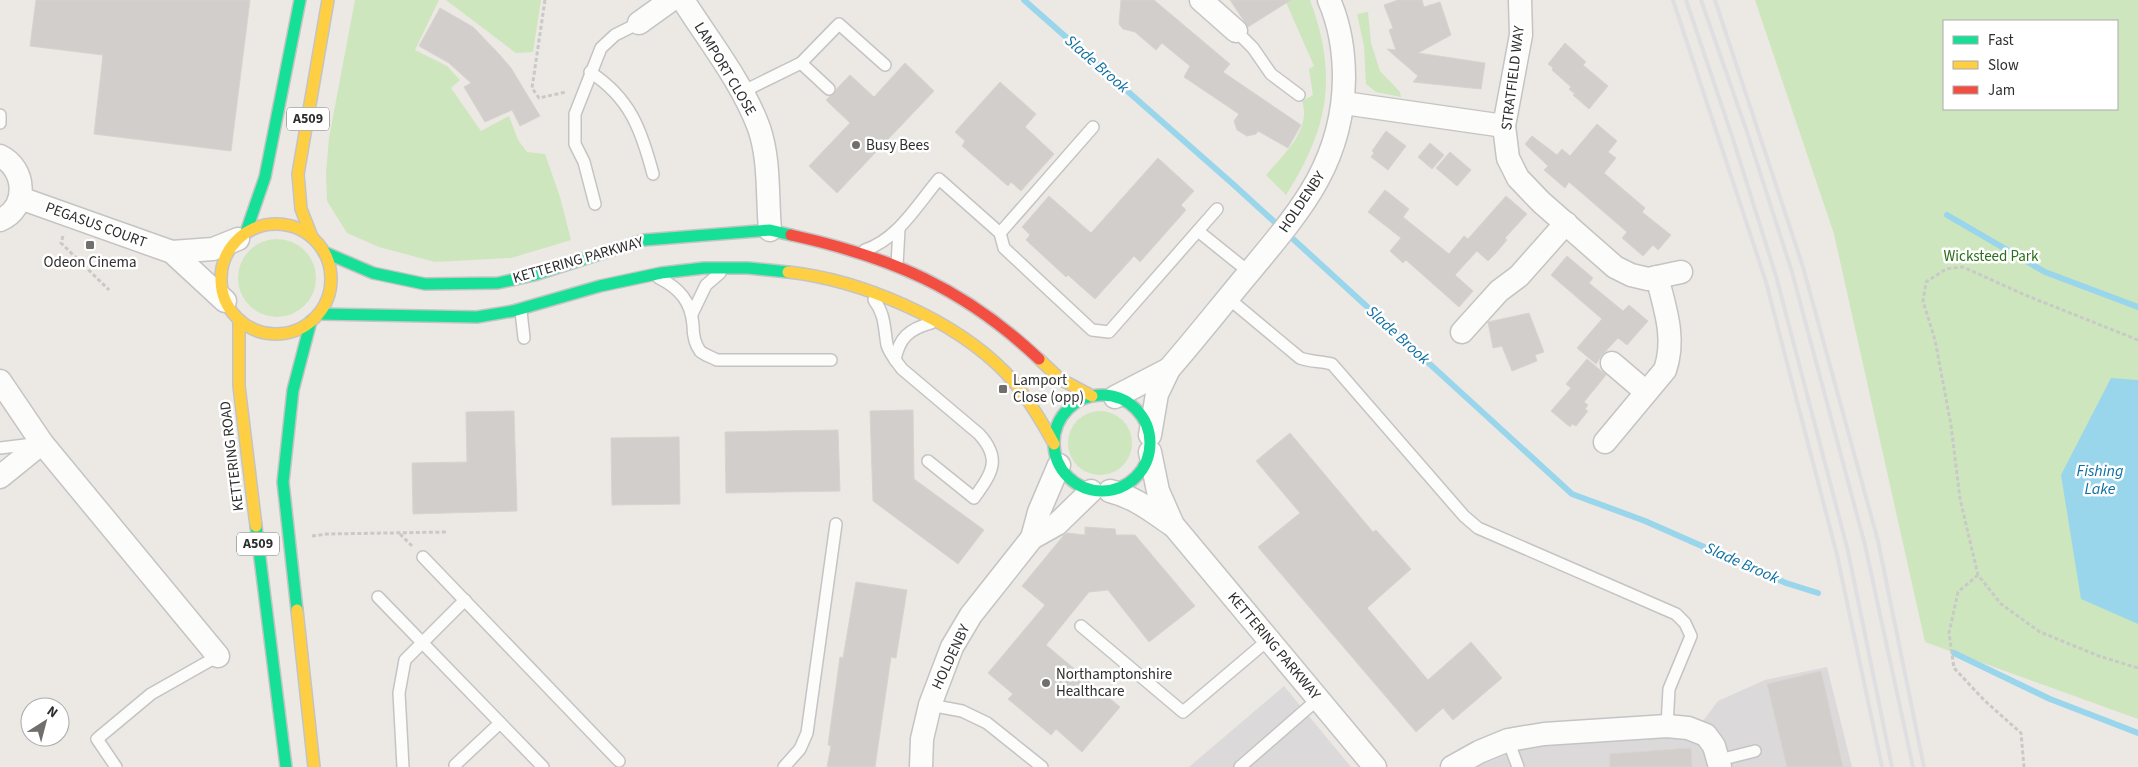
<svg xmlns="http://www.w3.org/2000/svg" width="2138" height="767" font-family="'Source Sans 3',sans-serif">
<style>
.industrial{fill:#dcd9db}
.green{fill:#cee6be;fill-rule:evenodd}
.water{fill:#99d6ec}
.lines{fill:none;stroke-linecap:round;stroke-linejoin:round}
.stream{stroke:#99d6ec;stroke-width:6}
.building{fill:#d1cecb;stroke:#d7d4d0}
.lane-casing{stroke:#c5c4c5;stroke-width:14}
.street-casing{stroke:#c5c4c5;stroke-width:25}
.fast-casing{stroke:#c5c4c5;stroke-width:14}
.slow-casing{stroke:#c5c4c5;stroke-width:14}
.jam-casing{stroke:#c5c4c5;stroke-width:14}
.path{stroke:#c9c9c8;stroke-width:3;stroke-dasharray:4 2.5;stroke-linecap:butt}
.lane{stroke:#fcfcfb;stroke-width:11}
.street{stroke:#fcfcfb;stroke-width:22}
.fast{stroke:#16e098;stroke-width:11}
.slow{stroke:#ffcf43;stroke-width:11}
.jam{stroke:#f24e42;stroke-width:11}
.rail{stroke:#dfdfe1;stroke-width:4}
.poi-dot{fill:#706f6e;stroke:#fff;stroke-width:2}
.labels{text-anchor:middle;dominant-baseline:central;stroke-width:5;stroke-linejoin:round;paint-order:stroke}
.shield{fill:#fff;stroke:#6d6d6d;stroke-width:1}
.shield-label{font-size:14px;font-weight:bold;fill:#2e2e2e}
.street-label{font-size:15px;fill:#2e2e2e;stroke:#fff}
.poi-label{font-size:15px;fill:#2e2e2e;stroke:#fff;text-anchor:start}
.park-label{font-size:15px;fill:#2c6e1b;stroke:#fff}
.water-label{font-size:16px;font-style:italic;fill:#0d6fa3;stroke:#fff}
</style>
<rect width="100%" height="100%" fill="#ece8e4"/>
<g class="industrial">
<polygon points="1827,667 1852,767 1476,767 1522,748 1565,741 1691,737 1718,701 1765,680"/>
<polygon points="1284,686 1351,767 1189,767"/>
</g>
<g class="green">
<polygon points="355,0 439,0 415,50 447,66 460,80 451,88 481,131 509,116 518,140 527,152 545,154 560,197 571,240 511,258 435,262 379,247 347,233 327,201 326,173 329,138"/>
<polygon points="446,0 541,0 533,52 516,53"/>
<path d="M1285 0H1310C1338 75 1329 128 1286 195L1266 175C1283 155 1312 130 1302 101L1313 95 1309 69 1314 66Z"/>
<path d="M1755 0H2138V719L1925 642 1834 234ZM1944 21H2117V109H1944Z"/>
<polygon points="1368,12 1371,43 1380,71 1400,92 1401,97 1376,92 1366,84 1364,46 1357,14"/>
<circle cx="277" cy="278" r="39"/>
<circle cx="1100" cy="443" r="32"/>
</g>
<polygon class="water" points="2111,378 2138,380 2138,624 2081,599 2061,475"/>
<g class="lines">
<g class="stream">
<polyline points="1024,0 1234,185 1572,494 1645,521 1786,583 1818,593"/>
<polyline points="1947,215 2045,272 2138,307"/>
<polyline points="1954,653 2050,699 2138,733"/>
</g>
</g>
<g class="building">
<polygon points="36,0 250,0 231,151 94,134 103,55 30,46"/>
<polygon points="1121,0 1154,0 1230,64 1223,72 1301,125 1288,148 1258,131 1256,134 1247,136 1237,130 1234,121 1239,114 1184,77 1190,66 1162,43 1156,50 1135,32 1123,29 1119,24"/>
<polygon points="1230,0 1291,0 1248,27"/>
<polygon points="1398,0 1422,0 1424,7 1440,2 1451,35 1418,53 1485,63 1481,89 1413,82 1418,76 1387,49 1396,50 1389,30 1393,28 1384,5"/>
<polygon points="440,8 473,27 499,54 511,68 540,116 520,126 512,110 485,122 464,87 471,83 449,63 419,46"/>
<polygon points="1565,43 1586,62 1583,65 1608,86 1589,109 1573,95 1575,94 1569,89 1571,87 1552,70 1553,68 1548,64"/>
<polygon points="905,63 934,91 837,193 809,166 850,123 826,100 850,75 874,97"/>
<polygon points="1000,82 1036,114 1025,127 1054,154 1021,191 1011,182 1008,186 962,146 965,141 955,132"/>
<polygon points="1597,124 1617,141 1608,152 1616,158 1604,173 1645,208 1642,212 1671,235 1658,250 1653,245 1643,256 1622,238 1627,232 1569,182 1565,188 1544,170 1548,166 1525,144 1532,136 1557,155 1562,149 1570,156"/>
<polygon points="1386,131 1406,146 1388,170 1371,157 1374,153 1372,151"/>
<polygon points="1430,143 1444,155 1432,169 1418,157"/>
<polygon points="1450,152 1471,170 1457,186 1436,168"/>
<polygon points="1158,158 1194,191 1181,205 1186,210 1140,262 1134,256 1095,299 1068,275 1066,277 1026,240 1030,235 1022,227 1049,196 1091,233"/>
<polygon points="1385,190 1409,209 1403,217 1449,254 1464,236 1468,239 1506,196 1527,214 1505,238 1507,240 1495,254 1488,261 1477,251 1455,275 1473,291 1459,307 1406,260 1403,263 1390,251 1401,238 1368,212"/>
<polygon points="1567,256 1593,278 1589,283 1623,311 1629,305 1648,321 1627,345 1618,338 1602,355 1596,364 1577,348 1602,319 1551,275"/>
<polygon points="1529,313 1544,352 1535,355 1537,361 1512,371 1502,346 1493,348 1488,322"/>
<polygon points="1587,359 1606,375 1584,402 1588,405 1585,409 1588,411 1576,426 1572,424 1570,427 1551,411 1571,388 1566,384"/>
<polygon points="913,410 914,479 984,530 958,564 873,501 870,411"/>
<polygon points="514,411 517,511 413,514 412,463 467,462 466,412"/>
<polygon points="838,430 840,491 726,493 725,432"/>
<polygon points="1290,433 1373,532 1376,530 1411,569 1367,608 1428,680 1471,642 1502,678 1453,720 1443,708 1416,732 1258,547 1300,513 1256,461"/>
<polygon points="679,437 680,504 612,505 611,438"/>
<polygon points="1085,527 1115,529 1116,535 1135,535 1195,606 1149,642 1108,590 1089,592 1046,645 1120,707 1082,752 1056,729 1051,735 1008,699 1013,694 988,673 1045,605 1022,586 1064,535 1067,533 1085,535"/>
<polygon points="856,582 907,590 896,658 891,657 875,767 827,767 831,746 828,745 840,657 843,658"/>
<polygon points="1821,671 1843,767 1787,767 1767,684"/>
<polygon points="1691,748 1692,767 1610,767 1610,754"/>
</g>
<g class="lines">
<defs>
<g id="lane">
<polyline points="1236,31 1253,48 1271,74 1299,95"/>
<polyline points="801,63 829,89"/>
<path d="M590 72C630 98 641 129 653 174"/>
<polyline points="742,92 801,63 839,24 885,65"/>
<polyline points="0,115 0,123"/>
<polyline points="595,204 584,162 575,144 575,114 601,48 615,35 639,23"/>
<polyline points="1198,231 1249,272"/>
<polyline points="1000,233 1093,127"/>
<path d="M865 250C898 239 917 205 939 179L1000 233 1004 248 1092 330 1109 332 1217 209"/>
<polyline points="897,265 899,229"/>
<path d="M659 278C679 288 691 301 693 325 693 334 694 343 700 351 704 355 712 357 717 360H831"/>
<path d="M1228 298 1300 358C1311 362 1320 361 1332 364L1464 516 1478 528 1676 614 1685 623 1691 636 1669 689 1667 726"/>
<path d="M874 300C885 314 884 327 887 345 889 353 897 362 902 369L979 434C1002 459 992 473 974 498L928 461"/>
<polyline points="521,311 524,338"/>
<polyline points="692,314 706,285 720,273"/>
<path d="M895 360C899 338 909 329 931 323"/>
<polyline points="0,448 33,444"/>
<polyline points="423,557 619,761"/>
<polyline points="378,597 543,767"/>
<polyline points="1081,626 1183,712 1268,640"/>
<polyline points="930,705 962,711 987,723 1042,767"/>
<polyline points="1508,740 1518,767"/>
<polyline points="1719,760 1755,751"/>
<polyline points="455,765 500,723"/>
<polyline points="116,767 97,739 151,694 218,656"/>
<polyline points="403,767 399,693 405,660 465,600"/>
<polyline points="784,767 800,749 807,733 836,524"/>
<polyline points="1240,767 1318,699"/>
</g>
<g id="street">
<path d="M683 0C709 41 742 82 759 128 770 160 767 197 770 230"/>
<polyline points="1201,0 1236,31"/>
<polyline points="1520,0 1521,35 1504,126 1508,158 1518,178 1541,202 1615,267 1631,275 1648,279 1681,272"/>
<polyline points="639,23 671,0"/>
<polyline points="1344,103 1504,126"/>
<path d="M0 156C26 168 29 208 0 220"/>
<polyline points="20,198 172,252 225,301"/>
<polyline points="172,252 213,249 238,239"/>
<polyline points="1462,332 1499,291 1519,276 1566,223"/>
<polyline points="1612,363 1646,392"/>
<polyline points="0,381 42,443 218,656"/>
<polyline points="1115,397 1169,369"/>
<path d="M1150 435 1157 394 1169 369C1196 338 1221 306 1247 275 1299 212 1343 164 1344 78 1344 52 1340 25 1329 0"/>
<path d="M1605 442 1665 370C1676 339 1665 308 1657 277"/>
<polyline points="1150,452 1158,491 1173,525 1375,767"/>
<polyline points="0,477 42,443"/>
<path d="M1110 491C1134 497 1152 511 1172 525"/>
<polyline points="1032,538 1039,512 1059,465"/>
<polyline points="921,767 922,739 930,705 952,647 971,615 1032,538 1057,524 1091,491"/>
<polyline points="1452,767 1479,752 1508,740 1544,734 1667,726 1688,728 1706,735 1714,746 1720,767"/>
</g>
<g id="fast">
<polyline points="246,232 265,177 300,0"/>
<polyline points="324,252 373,273 425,284 498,283 534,275 644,240 770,230 791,235"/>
<polyline points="319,314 477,317 513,311 600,286 661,273 704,268 748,268 788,272"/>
<circle cx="1102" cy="443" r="48"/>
<polyline points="256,526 286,767"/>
<polyline points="297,610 283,482 293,390 311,321"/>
</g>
<g id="slow">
<circle cx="276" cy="279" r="55"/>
<polyline points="312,237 301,209 298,174 328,0"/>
<path d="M788 272C861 280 953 319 1005 372 1025 393 1040 418 1054 444"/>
<polyline points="239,320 239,386 256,526"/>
<polyline points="1039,359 1060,379 1092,396"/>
<polyline points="297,610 314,767"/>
</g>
<path id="jam" d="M791 235C891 257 964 288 1039 359"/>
</defs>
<use href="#lane" class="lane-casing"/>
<use href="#street" class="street-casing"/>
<use href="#fast" class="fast-casing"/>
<use href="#slow" class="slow-casing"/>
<use href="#jam" class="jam-casing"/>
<g class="path">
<polyline points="545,0 532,88 539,98 566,92"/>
<polyline points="63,236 61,243 109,290"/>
<polyline points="2138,340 2025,295 1963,267 1946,269 1926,282 1923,301 1935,340 1951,425 1960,499 1978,575 2001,604 2040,632 2099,656 2138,668"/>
<polyline points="400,534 413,547"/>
<polyline points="312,536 327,534 447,532"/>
<polyline points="1978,575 1958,592 1949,633 1954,668 1985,701 2021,733 2024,767"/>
</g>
<use href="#lane" class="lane"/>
<use href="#street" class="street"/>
<use href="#fast" class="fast"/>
<use href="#slow" class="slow"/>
<use href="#jam" class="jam"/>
<g class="rail">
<polyline points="1673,0 1766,282 1837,555 1882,767"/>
<polyline points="1686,0 1732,136 1776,276 1848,551 1892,767"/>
<polyline points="1701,0 1747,132 1792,272 1865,545 1913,767"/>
<polyline points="1715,0 1803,267 1878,541 1924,767"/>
</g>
</g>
<g class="poi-dot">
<circle cx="856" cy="145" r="5"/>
<rect x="85" y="240" width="10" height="10" rx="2.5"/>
<rect x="998" y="384" width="10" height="10" rx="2.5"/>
<circle cx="1046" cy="683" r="5"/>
</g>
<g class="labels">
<g class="shield">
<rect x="287" y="107.5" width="42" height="23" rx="4"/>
<rect x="237" y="532.5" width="42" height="23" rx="4"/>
</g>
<g class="shield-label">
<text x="308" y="119">A509</text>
<text x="258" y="544">A509</text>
</g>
<g class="street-label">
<text transform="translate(725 69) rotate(59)">LAMPORT CLOSE</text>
<text transform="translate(1513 78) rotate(-83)">STRATFIELD WAY</text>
<text transform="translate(1302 202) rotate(-56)">HOLDENBY</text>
<text transform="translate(96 225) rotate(20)">PEGASUS COURT</text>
<text transform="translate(578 260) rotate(-16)">KETTERING PARKWAY</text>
<text transform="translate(232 456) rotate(-97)">KETTERING ROAD</text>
<text transform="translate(1274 646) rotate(50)">KETTERING PARKWAY</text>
<text transform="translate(951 657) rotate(-65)">HOLDENBY</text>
</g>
<g class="poi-label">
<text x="866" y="145">Busy Bees</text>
<text x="90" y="262" text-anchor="middle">Odeon Cinema</text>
<text x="1013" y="380">Lamport<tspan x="1013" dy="17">Close (opp)</tspan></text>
<text x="1056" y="674">Northamptonshire<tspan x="1056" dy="17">Healthcare</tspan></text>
</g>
<g class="park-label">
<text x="1991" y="256">Wicksteed Park</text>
</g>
<g class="water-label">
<text transform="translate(1097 64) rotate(41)">Slade Brook</text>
<text transform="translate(1398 335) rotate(42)">Slade Brook</text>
<text x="2100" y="471">Fishing<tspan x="2100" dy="18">Lake</tspan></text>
<text transform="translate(1742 563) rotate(24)">Slade Brook</text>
</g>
</g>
<rect x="1943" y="20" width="175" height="90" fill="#ffffff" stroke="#ababab"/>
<rect x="1953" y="36" width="25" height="8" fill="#16e098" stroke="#ababab"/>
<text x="1988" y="45" font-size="15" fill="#2e2e2e">Fast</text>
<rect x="1953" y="61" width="25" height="8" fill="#ffcf43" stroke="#ababab"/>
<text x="1988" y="70" font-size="15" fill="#2e2e2e">Slow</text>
<rect x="1953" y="86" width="25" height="8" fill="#f24e42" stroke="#ababab"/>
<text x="1988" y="95" font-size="15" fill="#2e2e2e">Jam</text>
<g transform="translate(45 722) rotate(36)"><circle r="24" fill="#ffffff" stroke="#ababab"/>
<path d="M0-4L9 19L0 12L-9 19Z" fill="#706f6e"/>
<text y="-8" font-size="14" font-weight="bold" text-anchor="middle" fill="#2e2e2e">N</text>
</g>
</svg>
